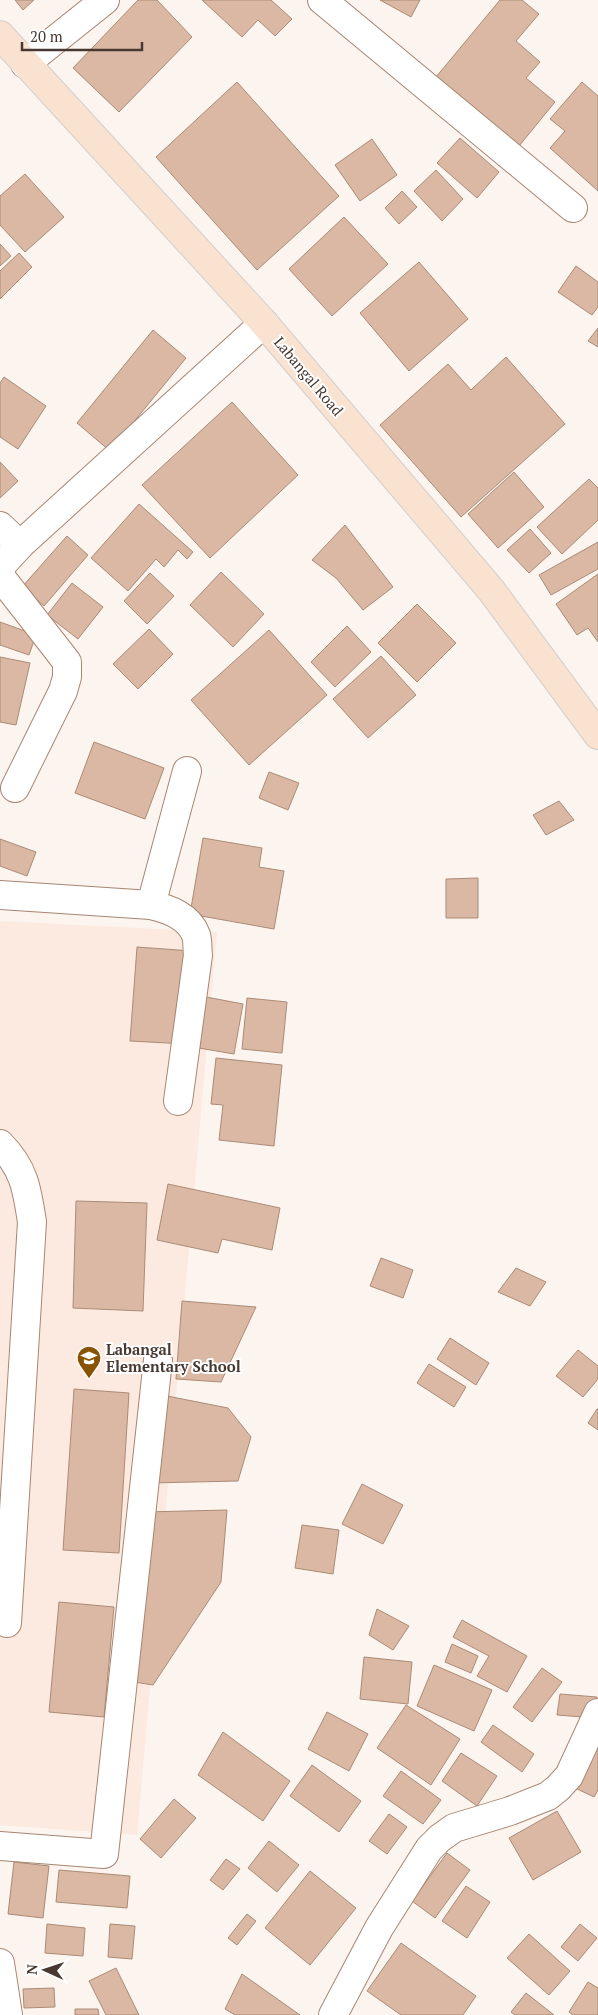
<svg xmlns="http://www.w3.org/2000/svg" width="598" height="2015" font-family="'PT Serif',serif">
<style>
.built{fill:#fceae0}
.building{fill:#dab8a3;stroke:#ab8b76}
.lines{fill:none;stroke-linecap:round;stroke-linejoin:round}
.minor-casing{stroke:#a78672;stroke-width:30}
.major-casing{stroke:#d3cfce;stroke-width:30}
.minor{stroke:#fff;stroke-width:28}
.major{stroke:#f9e2d0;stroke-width:28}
.labels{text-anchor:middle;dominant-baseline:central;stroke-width:4;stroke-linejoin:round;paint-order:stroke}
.street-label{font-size:15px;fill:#473931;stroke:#fff}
.poi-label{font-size:15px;font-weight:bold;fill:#473931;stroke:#fff;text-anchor:start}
</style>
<rect width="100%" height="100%" fill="#fbf4ef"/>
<polygon class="built" points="0,921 217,932 137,1835 0,1825"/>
<g class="building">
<polygon points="15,0 34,0 23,10"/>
<polygon points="138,0 157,0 192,37 119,112 73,68"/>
<polygon points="202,0 271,0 292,19 275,36 258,20 242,37"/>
<polygon points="380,0 420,0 411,17"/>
<polygon points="500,0 522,0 539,14 516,41 540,62 526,78 555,102 519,146 436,77"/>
<polygon points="237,82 339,196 257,270 156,157"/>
<polygon points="582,82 598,96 598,191 550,148 565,131 550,119"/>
<polygon points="460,138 499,172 477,198 437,163"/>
<polygon points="372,139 397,175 360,201 335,165"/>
<polygon points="436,170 463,199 442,221 414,191"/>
<polygon points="25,174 64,217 25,252 0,225 0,196"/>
<polygon points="402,191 417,207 399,224 385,208"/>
<polygon points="344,217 388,264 332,316 289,269"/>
<polygon points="0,244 11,256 0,266"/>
<polygon points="19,253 32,267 0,299 0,271"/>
<polygon points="419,262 468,319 409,371 360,313"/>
<polygon points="576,266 598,282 598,307 592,315 558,292"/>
<polygon points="598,328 598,347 588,341"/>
<polygon points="153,330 186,358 110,451 77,423"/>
<polygon points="506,357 565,424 461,517 380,425 448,364 471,390"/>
<polygon points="4,377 46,406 18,449 0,437 0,383"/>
<polygon points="232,402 298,475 210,558 142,485"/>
<polygon points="0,462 18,481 0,498"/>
<polygon points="514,472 544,507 498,548 468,514"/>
<polygon points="589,479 598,488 598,520 562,554 537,527"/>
<polygon points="139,504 193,552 187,559 178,550 164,567 156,559 128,591 91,558"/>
<polygon points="345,525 393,587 363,610 336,578 312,560"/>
<polygon points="530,529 551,553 529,573 507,550"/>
<polygon points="67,536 88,555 44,606 22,587"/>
<polygon points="598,542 598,569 551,595 539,575"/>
<polygon points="221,572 264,614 233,647 190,605"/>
<polygon points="150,573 174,596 147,624 124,601"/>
<polygon points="598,574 598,642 588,628 577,635 556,604"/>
<polygon points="72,583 103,607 78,639 47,615"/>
<polygon points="417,604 456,643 417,682 378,643"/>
<polygon points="0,622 36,635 29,655 0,645"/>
<polygon points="347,626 371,652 335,687 311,662"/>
<polygon points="149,629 173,654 138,689 113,664"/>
<polygon points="269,630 327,695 249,765 191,700"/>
<polygon points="381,656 416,695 368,738 333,699"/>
<polygon points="0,657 30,663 16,725 0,722"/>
<polygon points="94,742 164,768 145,819 75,793"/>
<polygon points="269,772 299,783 288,810 259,798"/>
<polygon points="559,801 574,820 546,835 533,815"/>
<polygon points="203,838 262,848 259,867 284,871 274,929 190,914"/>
<polygon points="0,839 36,852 27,876 0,866"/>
<polygon points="478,878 478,918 446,918 446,879"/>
<polygon points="137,947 192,951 186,1044 130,1041"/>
<polygon points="201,996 243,1004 234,1054 193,1047"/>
<polygon points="247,998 287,1002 282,1053 242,1049"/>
<polygon points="216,1058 282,1065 274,1146 219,1140 223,1105 211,1104"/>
<polygon points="168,1184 280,1208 272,1250 222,1239 218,1253 157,1240"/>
<polygon points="76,1201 147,1203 143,1311 73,1308"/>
<polygon points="381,1258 413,1270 403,1298 370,1286"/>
<polygon points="516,1268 546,1282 530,1306 498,1292"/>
<polygon points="182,1301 256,1307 221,1382 176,1379"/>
<polygon points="450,1338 489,1363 476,1385 437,1359"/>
<polygon points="578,1350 598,1366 598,1379 583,1397 556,1376"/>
<polygon points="429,1364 466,1387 454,1407 417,1383"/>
<polygon points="74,1389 129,1393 119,1553 63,1550"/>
<polygon points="162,1395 228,1408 251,1437 238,1481 150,1483"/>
<polygon points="597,1409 598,1409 598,1430 588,1423"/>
<polygon points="362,1484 403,1505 383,1544 342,1524"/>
<polygon points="227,1510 221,1582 153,1685 128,1681 144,1512"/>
<polygon points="302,1525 339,1530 333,1574 295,1568"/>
<polygon points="59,1602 114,1607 104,1717 49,1712"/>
<polygon points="377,1609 409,1626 393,1650 369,1635"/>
<polygon points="462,1620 527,1656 507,1692 477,1676 489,1656 453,1637"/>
<polygon points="452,1644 478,1656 471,1673 445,1662"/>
<polygon points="364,1657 412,1662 408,1704 360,1699"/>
<polygon points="434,1665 492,1690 474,1731 417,1706"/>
<polygon points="542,1668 562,1682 532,1722 513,1707"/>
<polygon points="560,1694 597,1697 595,1718 557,1715"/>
<polygon points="406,1705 460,1739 431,1785 377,1748"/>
<polygon points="327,1712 368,1734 349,1771 308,1749"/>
<polygon points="493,1725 534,1754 522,1772 481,1742"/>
<polygon points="223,1732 290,1781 263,1821 198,1775"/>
<polygon points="598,1739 598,1790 594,1797 573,1787"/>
<polygon points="461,1753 497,1776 477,1806 442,1781"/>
<polygon points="312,1765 361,1801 339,1832 290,1796"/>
<polygon points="401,1771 441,1800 423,1824 383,1796"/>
<polygon points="174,1799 196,1818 161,1858 140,1839"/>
<polygon points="557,1811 581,1852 533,1880 509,1838"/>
<polygon points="389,1814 407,1827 387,1854 369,1841"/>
<polygon points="269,1841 299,1865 277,1892 248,1868"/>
<polygon points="447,1853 470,1870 435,1918 412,1901"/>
<polygon points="226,1859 240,1869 223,1890 210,1880"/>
<polygon points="14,1862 49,1866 43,1918 8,1914"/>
<polygon points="59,1870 130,1876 127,1908 56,1902"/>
<polygon points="310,1871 356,1908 310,1965 265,1928"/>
<polygon points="466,1886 490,1902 467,1938 442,1921"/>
<polygon points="247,1914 256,1921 237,1945 228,1938"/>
<polygon points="47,1924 85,1928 83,1956 45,1953"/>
<polygon points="110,1924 135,1926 132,1959 108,1957"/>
<polygon points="580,1924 597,1938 578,1961 561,1947"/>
<polygon points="529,1934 570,1971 549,1995 507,1958"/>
<polygon points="401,1943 476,1996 463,2015 401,2015 367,1991"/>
<polygon points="116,1968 139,2015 106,2015 89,1981"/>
<polygon points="242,1974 300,2015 235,2015 225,2009"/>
<polygon points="588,1982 598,1988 598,2015 573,2015 569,2012"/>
<polygon points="54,1988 55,2007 24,2008 23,1989"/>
<polygon points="526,1993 554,2015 515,2015 511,2012"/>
<polygon points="75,2009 98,2009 99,2015 75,2015"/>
</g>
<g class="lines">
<defs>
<g id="minor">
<polyline points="322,0 573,208"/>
<polyline points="25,64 105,0"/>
<polyline points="0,526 20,545"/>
<polyline points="0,567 20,545 264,323"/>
<polyline points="0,576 67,662 67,677 63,691 15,788"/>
<path d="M0 895 151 905C169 909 189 916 196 935 198 941 197 949 198 955L178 1101"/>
<polyline points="151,905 187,771"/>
<path d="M0 1144C24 1168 27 1189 32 1222L7 1623"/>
<polyline points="0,1846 104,1854 158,1360"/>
<polyline points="0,1963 8,2015"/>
<polyline points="333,2015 379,1928 429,1849 440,1838 454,1828 510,1811 548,1796 558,1788 569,1776 598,1713"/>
</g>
<polyline id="major" points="0,35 264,323 491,590 598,735"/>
</defs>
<use href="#minor" class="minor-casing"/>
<use href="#major" class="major-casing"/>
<use href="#minor" class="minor"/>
<use href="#major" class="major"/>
</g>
<defs>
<symbol id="school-pin" viewBox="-11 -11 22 30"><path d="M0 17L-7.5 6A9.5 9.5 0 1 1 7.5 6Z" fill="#895401" stroke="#fff"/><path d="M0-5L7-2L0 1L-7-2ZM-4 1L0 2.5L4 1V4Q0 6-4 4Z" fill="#fff"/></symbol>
</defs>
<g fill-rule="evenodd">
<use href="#school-pin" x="75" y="1344" width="28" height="38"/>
</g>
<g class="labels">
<g class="street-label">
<text transform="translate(309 376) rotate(50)">Labangal Road</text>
</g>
<g class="poi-label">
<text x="106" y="1349">Labangal<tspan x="106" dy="17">Elementary School</tspan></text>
</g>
</g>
<g transform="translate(45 1970) rotate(273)" stroke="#ffffff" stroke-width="4" paint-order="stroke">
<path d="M0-4L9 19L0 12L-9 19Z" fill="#473931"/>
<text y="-8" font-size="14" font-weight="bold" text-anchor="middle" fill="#473931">N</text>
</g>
<path d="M22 42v8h120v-8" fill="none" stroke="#473931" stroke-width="2.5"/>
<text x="30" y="42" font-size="15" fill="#473931" stroke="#ffffff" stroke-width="4" paint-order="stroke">20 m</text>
</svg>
